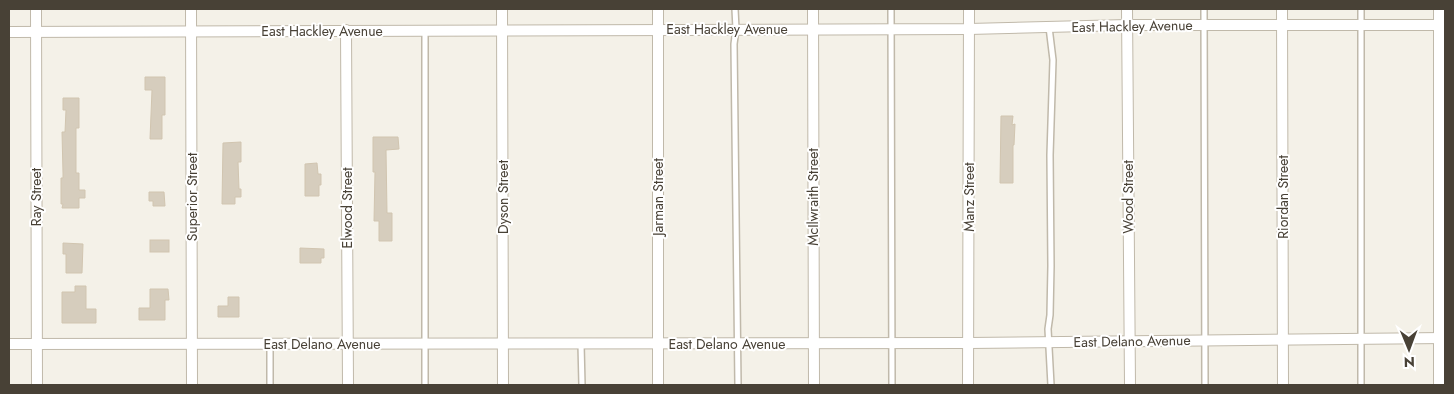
<svg xmlns="http://www.w3.org/2000/svg" width="1454" height="394" font-family="Jost,sans-serif">
<style>
.building{fill:#d6cdbd;stroke:#d1c5b0}
.lines{fill:none;stroke-linecap:round;stroke-linejoin:round}
.lane-casing{stroke:#c0b9aa;stroke-width:8}
.street-casing{stroke:#c0b9aa;stroke-width:12}
.lane{stroke:#fff;stroke-width:5}
.street{stroke:#fff;stroke-width:10}
.labels{text-anchor:middle;dominant-baseline:central;stroke-width:4;stroke-linejoin:round;paint-order:stroke}
.street-label{font-size:14px;fill:#484136;stroke:#fff}
</style>
<rect width="100%" height="100%" fill="#f4f1e8"/>
<g class="building">
<polygon points="145,77 165,77 165,115 162,115 162,139 150,139 152,90 145,90"/>
<polygon points="63,98 79,98 79,128 76,128 76,173 79,173 79,190 85,190 85,198 79,198 79,208 62,208 63,204 61,204 61,178 63,178 63,173 62,132 65,132 66,110 63,110"/>
<polygon points="1001,116 1013,116 1012,125 1015,124 1014,145 1013,145 1013,183 1000,183"/>
<polygon points="373,137 398,137 399,149 386,150 387,213 392,213 392,241 379,241 379,221 374,221 375,172 373,172"/>
<polygon points="241,142 241,162 238,162 239,189 241,189 241,197 235,197 235,204 222,204 223,143"/>
<polygon points="317,163 318,174 321,174 321,185 319,185 319,196 305,196 305,164"/>
<polygon points="149,192 164,192 165,206 153,206 153,201 149,201"/>
<rect x="150" y="240" width="19" height="12"/>
<polygon points="63,243 83,244 82,273 66,273 66,254 63,254"/>
<polygon points="300,248 324,249 324,258 321,258 321,263 300,263"/>
<polygon points="75,286 86,286 86,309 96,309 96,323 62,323 62,292 75,292"/>
<polygon points="150,289 168,289 169,300 165,300 165,320 139,320 139,308 150,308"/>
<polygon points="228,297 239,297 239,317 218,317 218,306 228,306"/>
</g>
<g class="lines">
<defs>
<g id="lane">
<polyline points="735,9 736,29 734,44 738,385"/>
<polyline points="891,9 892,385"/>
<polyline points="1204,9 1205,385"/>
<polyline points="1361,9 1361,385"/>
<polyline points="1049,27 1053,60 1050,155 1051,266 1050,315 1048,329 1051,385"/>
<polyline points="270,344 270,385"/>
<polyline points="581,344 582,385"/>
<polyline points="425,385 425,31"/>
</g>
<g id="street">
<polyline points="36,9 37,385"/>
<polyline points="191,9 192,385"/>
<polyline points="502,9 503,385"/>
<polyline points="658,9 658,385"/>
<polyline points="813,9 814,385"/>
<polyline points="1127,9 1130,385"/>
<polyline points="1282,9 1283,385"/>
<polyline points="1439,9 1439,385"/>
<polyline points="346,30 348,385"/>
<polyline points="9,32 969,29 1127,25 1445,25"/>
<polyline points="9,344 969,343 1445,338"/>
<polyline points="968,385 969,9"/>
</g>
</defs>
<use href="#lane" class="lane-casing"/>
<use href="#street" class="street-casing"/>
<use href="#lane" class="lane"/>
<use href="#street" class="street"/>
</g>
<g class="labels">
<g class="street-label">
<text transform="translate(1132 26) rotate(-1)">East Hackley Avenue</text>
<text x="727" y="29">East Hackley Avenue</text>
<text x="322" y="31">East Hackley Avenue</text>
<text transform="translate(36 197) rotate(-90)">Ray Street</text>
<text transform="translate(192 197) rotate(-90)">Superior Street</text>
<text transform="translate(503 197) rotate(-90)">Dyson Street</text>
<text transform="translate(658 197) rotate(-90)">Jarman Street</text>
<text transform="translate(813 197) rotate(-90)">McIlwraith Street</text>
<text transform="translate(969 197) rotate(-90)">Manz Street</text>
<text transform="translate(1128 197) rotate(-90)">Wood Street</text>
<text transform="translate(1283 197) rotate(-90)">Riordan Street</text>
<text transform="translate(347 208) rotate(-90)">Elwood Street</text>
<text transform="translate(1132 341) rotate(-1)">East Delano Avenue</text>
<text x="322" y="344">East Delano Avenue</text>
<text x="727" y="344">East Delano Avenue</text>
</g>
</g>
<rect width="1454" height="394" fill="none" stroke="#484136" stroke-width="20"/>
<g transform="translate(1409 349) rotate(179)" stroke="#ffffff" stroke-width="4" paint-order="stroke">
<path d="M0-4L9 19L0 12L-9 19Z" fill="#484136"/>
<text y="-8" font-size="14" font-weight="bold" text-anchor="middle" fill="#484136">N</text>
</g>
</svg>
